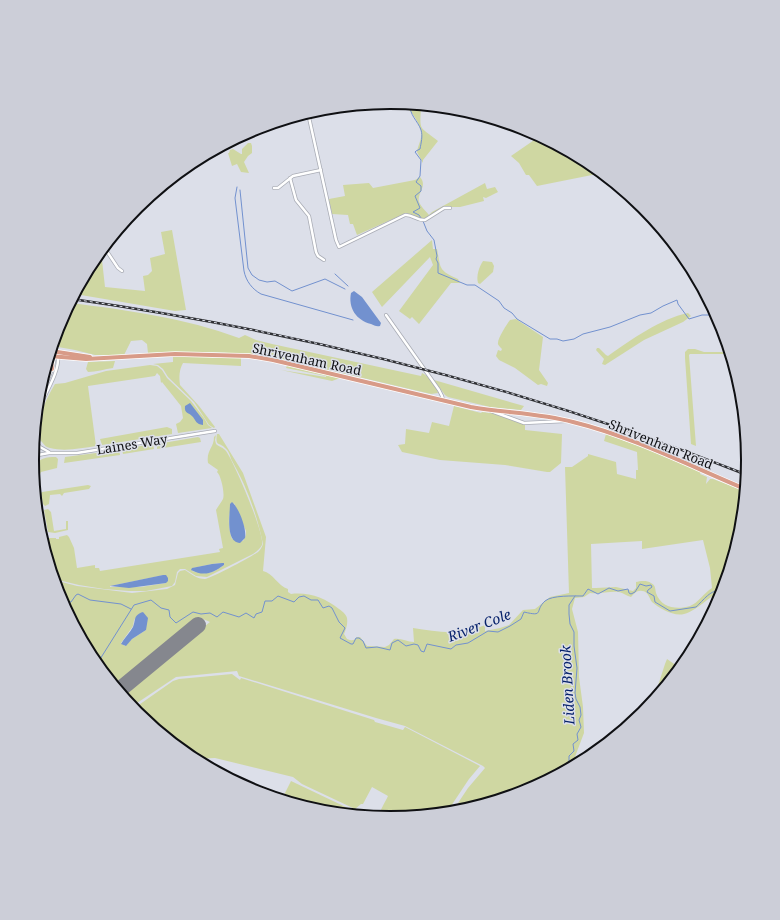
<svg xmlns="http://www.w3.org/2000/svg" width="780" height="920" font-family="'Noto Serif',serif">
<style>
.green{fill:#cfd7a2;fill-rule:evenodd}
.water{fill:#7291cf}
.lines{fill:none;stroke-linecap:round;stroke-linejoin:round}
.stream{stroke:#7291cf;stroke-width:1}
.runway{stroke:#85878e;stroke-width:16}
.minor-casing{stroke:#a9acb5;stroke-width:4}
.trunk-casing{stroke:#fff;stroke-width:5.5}
.minor{stroke:#fff;stroke-width:2.5}
.trunk{stroke:#d89b88;stroke-width:4}
.rail-casing{stroke:#2e2f33;stroke-width:2.5}
.rail{stroke:#dcdfe9;stroke-width:1;stroke-dasharray:3;stroke-linecap:butt}
.labels{text-anchor:middle;dominant-baseline:central;stroke-width:3;stroke-linejoin:round;paint-order:stroke}
.street-label{font-size:13px;fill:#0f1013;stroke:#dcdfe9}
.water-label{font-size:14px;font-style:italic;fill:#07226b;stroke:#dcdfe9}
.rim{fill:none;stroke:#0f1013;stroke-width:2}
</style>
<rect width="100%" height="100%" fill="#dcdfe9"/>
<g class="green">
<path d="M399 103 421 105C420 132 418 125 438 141L423 160V163L417 152C418 145 423 137 421 130 418 121 409 106 399 103Z"/>
<polygon points="540,136 589,162 602,173 537,186 529,175 526,175 519,163 511,156"/>
<polygon points="248,143 251,143 252,146 252,153 248,156 244,162 249,173 241,172 237,164 232,166 228,153 229,153 230,150 233,149 241,154 242,154 242,149"/>
<path d="M420 177C428 186 417 193 419 202 421 207 426 211 429 215L432 212 485 183 487 189 495 187 498 192 486 198 483 197 484 201 460 207H446L423 219 406 213 357 235 353 224H350L348 215 332 214 329 199 345 196 343 185 369 183 373 188 415 180Z"/>
<polygon points="172,230 186,310 175,311 75,294 92,261 101,251 105,287 145,291 143,276 148,275 152,271 150,258 165,254 161,232"/>
<path d="M432 240 433 249H437C441 269 438 270 458 279L460 283H451L419 324 412 317 410 319 399 311 433 265 430 257 382 307 372 292Z"/>
<path d="M483 261 492 262 494 266 493 272 480 284 478 283C476 276 479 267 483 261Z"/>
<path d="M70 303C127 310 185 318 239 338L245 335 256 340 272 344 421 376 422 373C429 376 436 386 438 393L431 394 282 359C238 351 193 351 148 353L147 344 142 340 131 341 124 355H95L75 350 58 347 60 330H64L65 319H61Z"/>
<path d="M688 313 691 316 683 322 644 340 605 365 602 364 604 359 596 350 597 348H599L606 355 608 356C632 339 660 319 688 313Z"/>
<path d="M516 319 543 337 539 370 548 383 547 386 541 384 538 385 515 368 499 360 496 356 498 350 501 351 502 349C501 348 498 345 498 344 497 339 507 324 510 320Z"/>
<polygon points="688,349 695,349 704,352 730,352 730,354 690,354 689,355 696,446 691,444 685,358 685,352"/>
<path d="M173 356 241 358V366L183 363C179 370 179 377 180 385L199 406 215 427 214 428 209 425 194 402 168 377 163 369 158 365 153 364 173 362Z"/>
<path d="M115 361 113 368C105 369 96 372 88 372L86 369 88 362Z"/>
<polygon points="288,364 340,378 332,381 281,370 326,377 326,376 286,368"/>
<path d="M150 365 157 366 162 370 167 378 191 401 204 418 208 425 212 428 178 433 176 424 180 422 183 418 181 406 162 382 161 383 160 376 157 373 155 376 88 386 96 446C82 448 65 452 50 448 45 447 44 444 41 441 30 428 48 396 55 384L65 383 106 371Z"/>
<polygon points="434,380 524,406 521,410 490,407 448,397 445,395"/>
<polygon points="454,406 481,413 482,412 491,413 525,424 525,430 562,434 561,463 550,472 547,472 505,465 440,460 402,452 398,445 405,444 406,429 429,433 432,422 449,426"/>
<polygon points="167,427 172,429 172,434 102,445 100,439"/>
<path d="M217 434H219L243 473 266 537 263 571C273 573 278 586 288 589V592L291 594C309 592 325 598 339 609 342 611 346 614 347 618 348 624 346 629 344 634L347 639C352 641 354 641 357 637H360L367 646H369L385 647 389 645 394 639C401 638 407 642 414 642L413 628C438 632 461 636 485 625V631L500 628 509 625 523 610 535 609 550 597 569 593 565 467H572L588 456V454L616 462 617 474 636 479V470H638L637 452 604 441 606 434 649 450 701 472 700 474 707 477 706 484 710 479H713L745 491 741 530 722 593 718 592C709 598 694 612 684 614 674 617 659 608 652 602 649 598 648 591 642 591 637 590 634 594 631 597 627 596 623 593 619 592 610 591 600 594 590 593L584 597 575 598 572 609 578 632 579 677 583 707 584 733 573 762 568 769 527 791 460 811 452 812 468 788 485 768 483 766 405 726 376 718 239 676 237 671 176 677 131 707 121 694 210 622 203 619H198L115 687 92 659 59 597 54 580 77 586 132 593 167 589 175 585 178 573 180 571 185 570C191 574 197 579 205 579 210 579 253 556 258 552 261 549 262 547 263 544 257 514 246 485 231 459 230 455 228 450 225 448 219 442 215 447 217 434ZM703 540 710 568 712 588C704 593 698 603 690 606 677 610 661 608 656 593 655 590 656 585 651 583 647 580 640 581 636 582V588L633 591 616 587 596 588H592L591 544 642 541V549ZM143 612 146 630 132 639 125 646 121 643 133 626 134 620Z"/>
<path d="M216 435 215 440 216 444C219 447 223 447 226 451 234 462 265 534 262 545 260 549 256 552 253 554L207 577 196 576 185 569H180L177 572 175 582 172 586 146 591H129L104 589 79 585 54 579 39 530 33 467C39 458 46 457 56 457L58 459 57 468 41 472 35 485 41 529 44 535 47 538H56V539H59V537L67 535 69 537 74 548 77 568 95 565V568H99L100 571 220 552 219 549 223 548 216 510C218 506 221 503 223 499 225 494 221 475 217 472L218 470 208 463C206 450 214 448 214 437ZM234 503 246 531V535L243 541 232 539C228 527 227 514 234 503ZM222 563H224V565C211 574 207 575 192 571L193 568 212 564ZM164 575 166 583 141 587H110V586Z"/>
<polygon points="198,437 200,438 201,442 157,449 157,444"/>
<polygon points="153,444 154,449 123,454 122,449"/>
<polygon points="119,450 120,455 64,463 65,457"/>
<polygon points="88,485 91,486 89,489 64,493 62,496 60,494 50,495 49,504 45,506 43,504 41,493 42,492"/>
<polygon points="48,509 51,512 54,531 66,529 66,521 68,521 68,530 55,533 48,532 44,510"/>
<polygon points="200,620 204,625 203,626 120,693 116,688"/>
<polygon points="667,659 680,668 653,701 665,664"/>
<path d="M232 674 240 680 241 678 374 720 375 722 403 730 405 727 480 766 469 779 447 812 390 818 379 817C380 809 385 803 388 796L372 787 363 804H361L355 809 302 784 293 777 215 758 193 759 133 709 173 681 179 679Z"/>
<polygon points="291,781 352,810 352,814 320,811 282,799"/>
</g>
<g class="water">
<path d="M354 291 362 297 381 323 380 326C376 327 374 325 371 324 356 320 348 308 351 293Z"/>
<path d="M190 403 203 420V425C196 424 196 421 193 417 189 412 184 414 185 406Z"/>
<path d="M232 502C239 508 247 529 245 538L240 543C225 542 230 514 230 504Z"/>
<path d="M222 563H224V565C213 573 204 577 191 570L192 568 212 564Z"/>
<polygon points="163,575 166,575 168,578 168,581 166,583 129,588 110,586"/>
<path d="M143 612 148 618 146 630 132 639 126 646 121 644C124 638 130 633 133 627 136 620 133 615 143 612Z"/>
</g>
<g class="lines">
<g class="stream">
<path d="M410 104C409 115 418 121 421 130 423 136 421 143 420 149L416 151 415 152 421 160 420 176 416 182 421 186V191L415 196 420 208 413 212 419 215 421 218"/>
<path d="M237 187 235 198 244 271C246 281 252 289 261 294L353 320"/>
<polyline points="240,190 248,268 252,275 259,280 267,282 275,281 292,291 325,279 345,289"/>
<polyline points="423,221 427,231 434,240 437,256 436,259 438,263 438,273 467,285 475,285 499,301 504,308 512,313 517,319 550,339 557,339 563,341 574,339 583,334 610,327 640,315 651,313 663,306 677,300 678,304 689,319 702,315 716,315"/>
<polyline points="335,274 348,286"/>
<polyline points="58,594 64,596 69,602 71,602 76,595 78,594 90,600 121,604 131,609"/>
<path d="M97 664 134 605 151 600 161 608 169 610 170 617 176 623 193 612 201 614 210 613 217 617 223 612 239 617 246 613 254 618 256 614 262 612 265 601H272L278 596 294 602 299 597 304 596 311 600H318L323 608 329 606 332 608 339 622 345 628 340 638 351 644H353L356 638H359L363 641 366 648 377 647 390 650 392 643 398 640 406 646 414 644 418 645 421 651 424 652 427 644 451 649 456 645 468 643 488 631 498 632 510 626 521 619 524 612C545 617 534 611 545 601 552 595 574 596 583 596L588 589 598 594 609 588 618 591 628 589 629 593 631 594 635 592 640 584 646 586 651 585 652 587 648 590 647 592 654 596 655 602 670 611 696 607C703 601 711 588 722 591"/>
<polyline points="563,771 566,764 569,761 569,756 574,751 573,744 578,740 577,734 581,727 579,720 581,715 580,707 576,699 575,693 577,668 574,646 574,632 570,624 569,614 569,605 575,596"/>
</g>
<polyline class="runway" points="118,691 198,625"/>
<defs>
<g id="minor">
<path d="M308 113 327 199 336 240 339 247 405 215C412 214 417 221 425 220L444 208H450"/>
<polyline points="290,178 296,200 309,216 316,252 318,256 324,260"/>
<polyline points="274,188 278,188 293,176 321,170"/>
<polyline points="104,247 118,268 122,271"/>
<polyline points="386,315 439,390 442,396 443,400"/>
<path d="M38 402C44 386 53 373 55 356"/>
<polyline points="491,411 524,423 566,421"/>
<path d="M36 415C42 398 60 373 58 356"/>
<polyline points="34,438 40,447 49,452"/>
<polyline points="32,458 38,455 49,453 77,453 215,431"/>
</g>
<g id="trunk">
<polyline points="51,351 90,357"/>
<path d="M49 356 86 359 175 354 249 356 273 360 471 407C505 413 539 413 573 422 631 436 690 466 745 489"/>
<polyline points="49,357 51,361 52,369"/>
</g>
</defs>
<use href="#minor" class="minor-casing"/>
<use href="#trunk" class="trunk-casing"/>
<use href="#minor" class="minor"/>
<use href="#trunk" class="trunk"/>
<defs>
<path id="rail" d="M72 299C302 332 530 388 747 475"/>
</defs>
<use href="#rail" class="rail-casing"/>
<use href="#rail" class="rail"/>
</g>
<g class="labels">
<g class="street-label">
<text transform="translate(307 359) rotate(12)">Shrivenham Road</text>
<text transform="translate(132 444) rotate(-9)">Laines Way</text>
<text transform="translate(661 444) rotate(22)">Shrivenham Road</text>
</g>
<g class="water-label">
<text transform="translate(479 625) rotate(-21)">River Cole</text>
<text transform="translate(567 685) rotate(-93)">Liden Brook</text>
</g>
</g>
<path d="M0 0H780V920H0ZM39 460a351 351 0 1 1 702 0a351 351 0 1 1-702 0Z" fill="#ccced8" fill-rule="evenodd"/>
<path class="rim" d="M39 460a351 351 0 1 1 702 0a351 351 0 1 1-702 0Z"/>
</svg>
